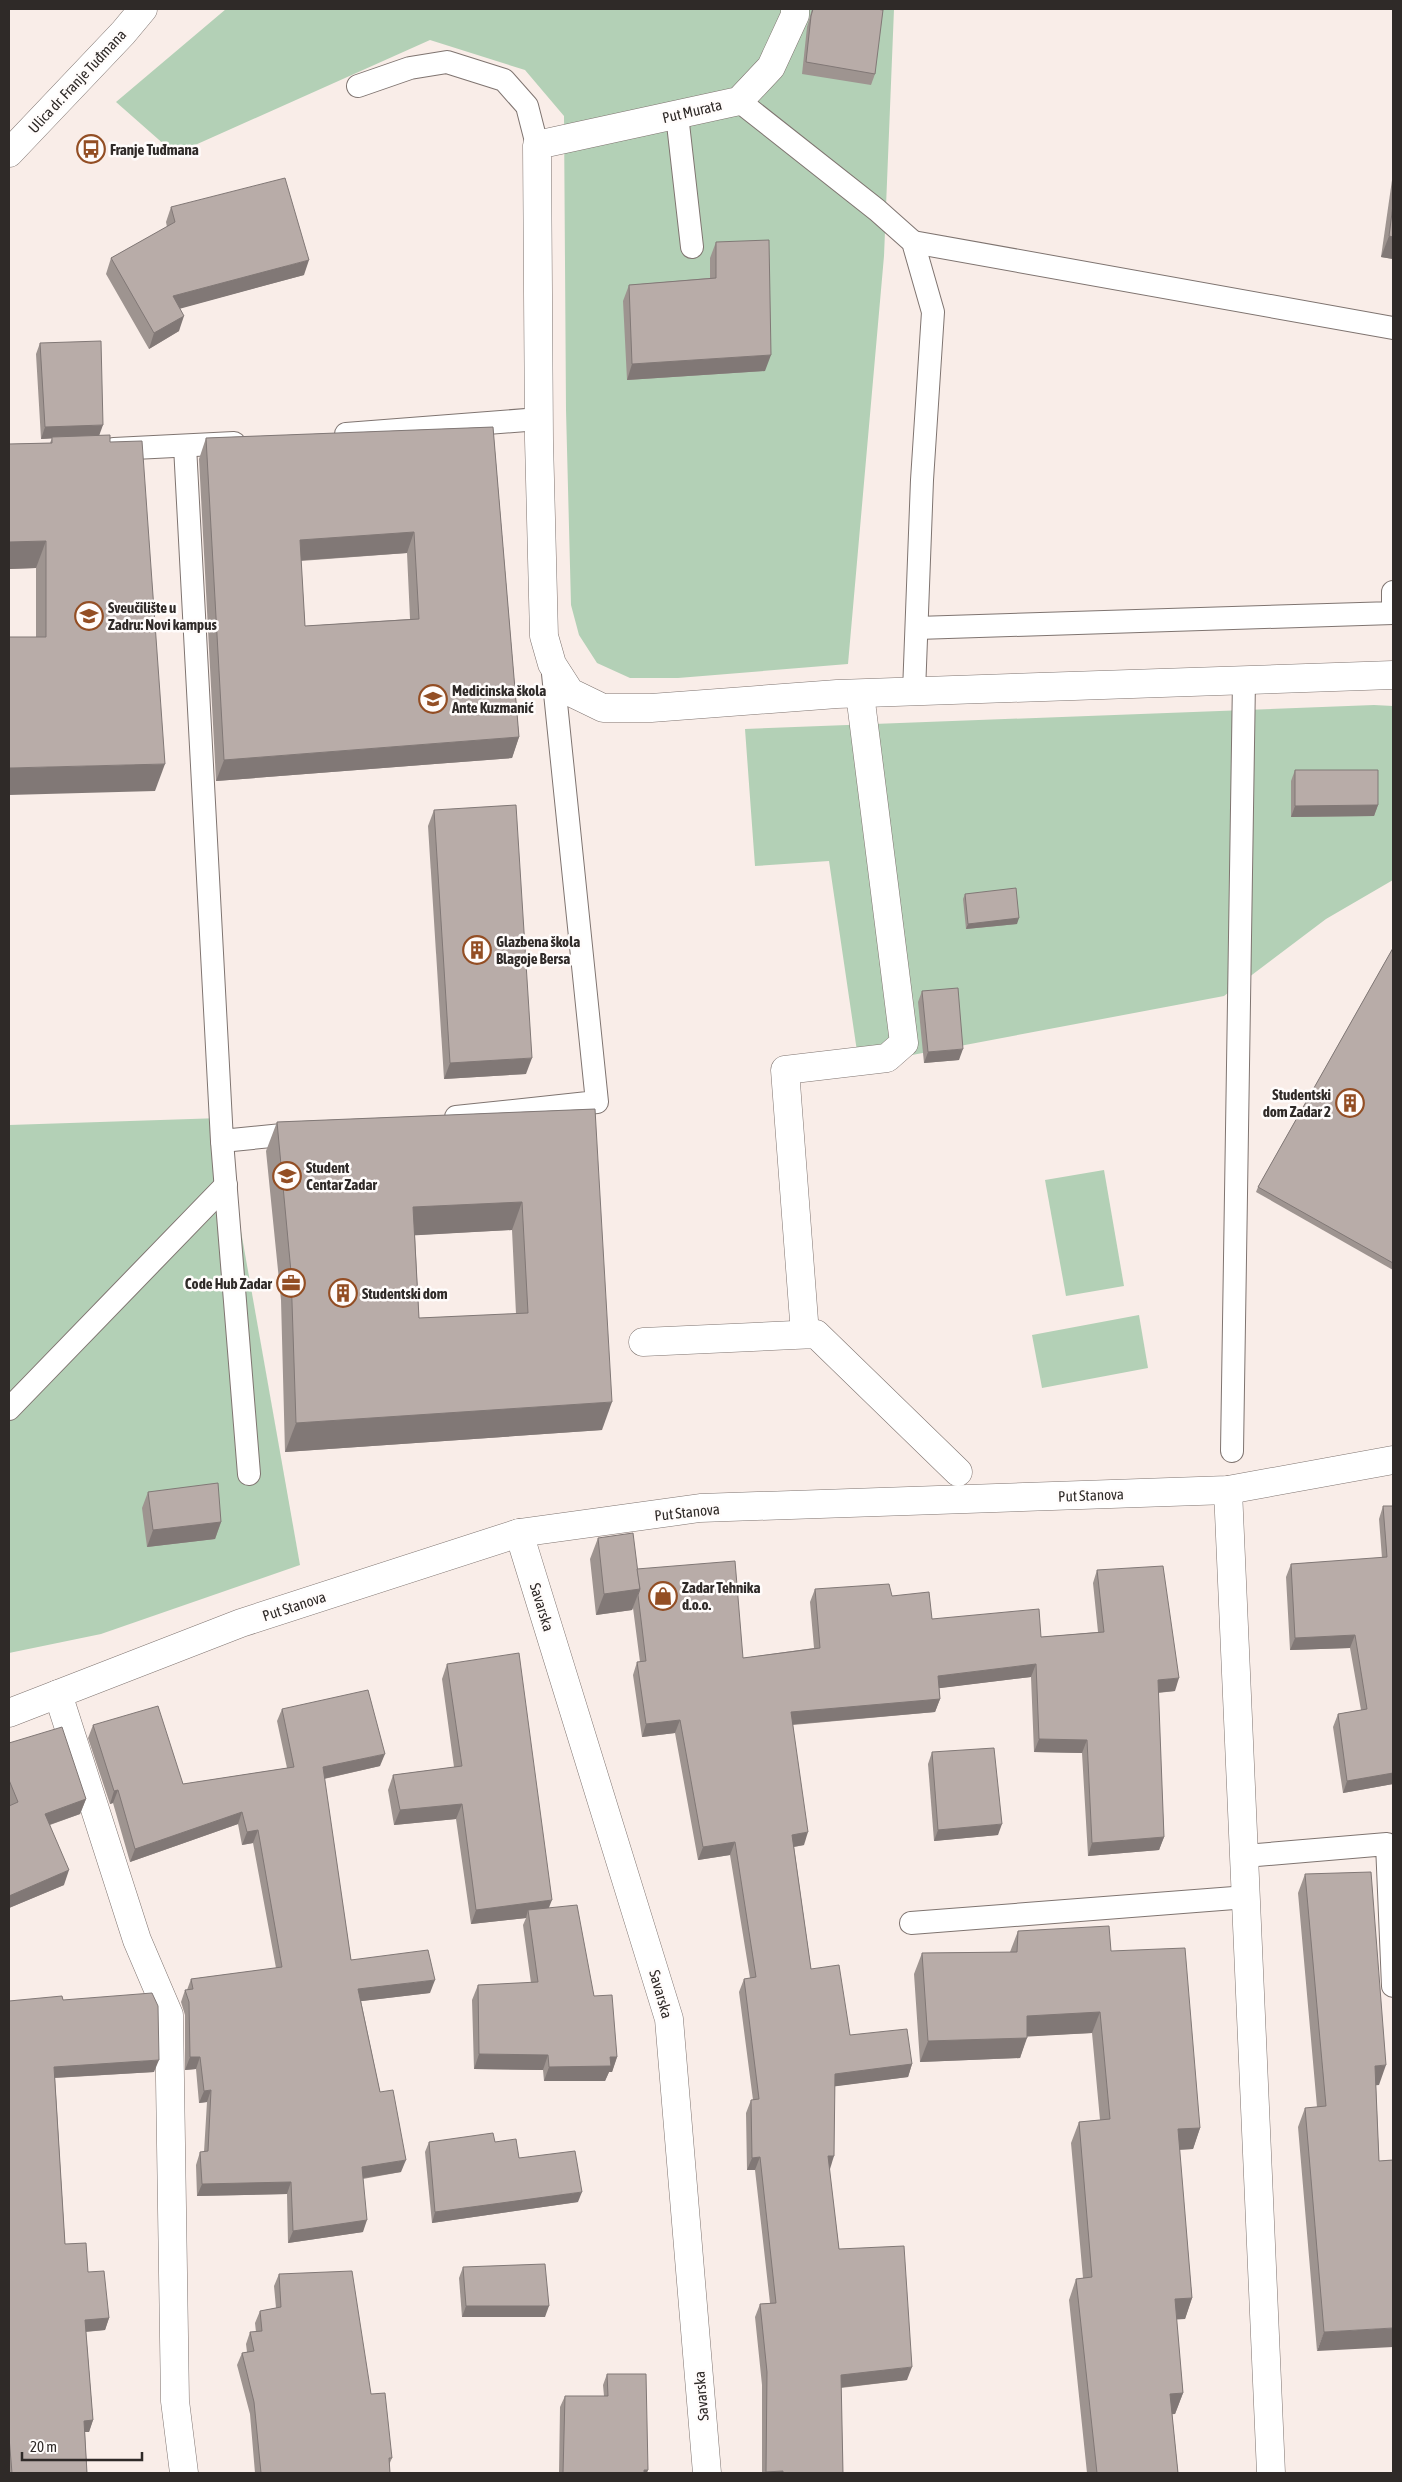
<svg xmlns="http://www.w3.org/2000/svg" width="1402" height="2482" font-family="'Asap Condensed',sans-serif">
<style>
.green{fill:#b3d0b6}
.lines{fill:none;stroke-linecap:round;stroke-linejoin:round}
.service-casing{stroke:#7f7470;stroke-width:24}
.minor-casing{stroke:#7f7470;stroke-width:29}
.secondary-casing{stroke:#7f7470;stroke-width:29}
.service{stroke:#fff;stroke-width:22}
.minor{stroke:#fff;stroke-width:28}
.secondary{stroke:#fff;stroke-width:28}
.wall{fill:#9e9490;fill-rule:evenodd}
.shaded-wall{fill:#817876}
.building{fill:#b8aca8;stroke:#817876;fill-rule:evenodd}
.labels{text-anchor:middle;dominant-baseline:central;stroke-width:5;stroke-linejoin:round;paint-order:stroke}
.street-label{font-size:15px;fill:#2f2a28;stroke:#fffcfb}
.poi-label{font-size:15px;font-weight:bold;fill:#2f2a28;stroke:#fffcfb;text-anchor:start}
</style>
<rect width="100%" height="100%" fill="#f9ede8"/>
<g class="green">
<polygon points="226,9 894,9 884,256 848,664 678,678 630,678 597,663 579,635 571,605 566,410 564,116 525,70 430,40 175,154 116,102"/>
<polygon points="1374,705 1393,706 1393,880 1326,919 1224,996 859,1065 829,861 755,866 745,729"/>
<polygon points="221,1118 300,1565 101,1634 9,1653 9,1125"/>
<polygon points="1104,1170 1124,1286 1066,1296 1045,1180"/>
<polygon points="1139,1315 1148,1368 1042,1388 1032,1335"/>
</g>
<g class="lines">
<defs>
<g id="service">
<polyline points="358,86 410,68 447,62 504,80 527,106 537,145"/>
<polyline points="739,101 877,210 913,242 933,312 922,480 914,692"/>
<polyline points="677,115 692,247"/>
<polyline points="913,242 1393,328"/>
<polyline points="346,434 539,419"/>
<polyline points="185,446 222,1141 302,1133"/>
<polyline points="114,449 234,443"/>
<polyline points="917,628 1393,613 1393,592"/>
<polyline points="456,1117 597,1102 552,664"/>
<polyline points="222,1141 249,1474"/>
<polyline points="9,1409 226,1185"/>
<polyline points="1232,1451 1244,680"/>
<polyline points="1245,1856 1387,1844 1393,1986"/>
<polyline points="911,1923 1247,1897"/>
</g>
<g id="minor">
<polyline points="795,9 795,15 771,67 739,101 537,145 539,440 544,636 552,664 570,692 603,708 651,708 837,694 1393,675"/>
<polyline points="805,1334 785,1070 887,1058 904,1043 860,694"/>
<polyline points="643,1342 816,1334 958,1472"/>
<polyline points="1228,1490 1271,2473"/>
<polyline points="519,1533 669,2019 707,2473"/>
<polyline points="58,1694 137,1940 169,2015 175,2401 184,2473"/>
<polyline points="9,1713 241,1623 519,1533 700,1508 1228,1490 1393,1460"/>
</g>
<polyline id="secondary" points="9,153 123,33 143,9"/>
</defs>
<use href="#service" class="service-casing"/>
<use href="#minor" class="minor-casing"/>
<use href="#secondary" class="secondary-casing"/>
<use href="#service" class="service"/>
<use href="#minor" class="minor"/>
<use href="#secondary" class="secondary"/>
</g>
<g class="wall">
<polygon points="812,9 876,9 875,74 871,85 802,74 807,27"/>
<polygon points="1393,173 1393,259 1381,257"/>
<polygon points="171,207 304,275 180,308 179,331 149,349 106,274 111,258 167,227 166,222"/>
<polygon points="716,242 765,371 627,380 623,301 629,285 710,278 710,258"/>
<polygon points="40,343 99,436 110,442 155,791 36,637 36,568 9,569 9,444 50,443 52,438 41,439 36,354"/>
<path d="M493 427 519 737 512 758 216 781 199 459 206 438ZM407 553 410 619 305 626 301 561Z"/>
<polygon points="1295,770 1378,805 1374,816 1291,817 1291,781"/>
<polygon points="434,810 526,1074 444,1079 428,826"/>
<polygon points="965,894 1017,924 966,929 963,899"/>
<polygon points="1393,948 1393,1270 1256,1192 1258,1187"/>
<polygon points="922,991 959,1060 924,1063 918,1002"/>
<path d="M595 1109 602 1430 285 1452 281 1300 266 1151 277 1122ZM512 1230 516 1314 419 1318 415 1235Z"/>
<polygon points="148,1492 221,1522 215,1539 147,1547 142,1508"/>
<polygon points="1383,1506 1393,1506 1393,1784 1343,1793 1333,1727 1338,1714 1361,1710 1350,1648 1290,1650 1286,1577 1291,1564 1382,1558 1379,1519"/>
<polygon points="598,1538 637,1569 743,1658 814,1648 810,1602 815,1589 892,1596 932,1619 1041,1637 1098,1632 1093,1583 1097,1570 1175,1691 1158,1693 1164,1837 1159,1850 1088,1856 1082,1753 1034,1752 1031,1677 939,1688 940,1699 935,1712 793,1725 804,1845 794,1847 811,1969 850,2035 912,2064 908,2077 835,2086 829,2169 839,2249 907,2380 841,2388 843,2473 762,2473 762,2385 755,2317 760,2304 770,2303 755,2170 747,2170 746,2113 751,2100 753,2100 739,1992 744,1979 750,1978 730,1855 698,1860 675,1733 642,1737 633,1675 637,1662 640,1662 633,1608 632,1610 596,1615 590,1559"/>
<polygon points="447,1664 549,1908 594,1996 617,2057 612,2072 609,2072 605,2081 544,2081 543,2070 474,2069 472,2000 478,1985 531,1983 523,1925 526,1918 471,1924 456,1819 394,1825 388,1790 393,1775 454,1767 442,1679"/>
<polygon points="282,1709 380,1766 324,1779 351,1960 430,1993 361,2001 380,2092 401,2172 363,2179 363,2232 288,2243 287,2194 197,2196 196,2165 200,2152 204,2152 207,2102 199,2103 196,2069 185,2070 185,2015 181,2002 185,1990 187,1990 191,1979 276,1968 253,1843 242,1845 238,1824 130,1862 113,1803 110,1804 88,1738 93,1725 183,1784 287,1768 277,1721"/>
<polygon points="9,1743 86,1799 80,1814 50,1825 64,1885 9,1908"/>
<polygon points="932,1752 998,1835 934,1841 928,1764"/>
<polygon points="1305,1874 1379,2085 1376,2085 1379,2161 1393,2160 1317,2351 1298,2127 1305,2108 1317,2107 1298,1893"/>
<polygon points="1018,1931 1111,1951 1200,2128 1193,2149 1179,2150 1192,2298 1185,2319 1176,2319 1183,2393 1175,2414 1172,2414 1178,2473 1087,2473 1069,2300 1076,2279 1083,2278 1071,2143 1079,2122 1100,2120 1092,2033 1027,2036 1020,2058 920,2062 914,1974 922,1953 1010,1952"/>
<polygon points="63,2000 154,2072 55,2078 65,2244 88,2272 109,2318 105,2330 86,2332 93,2420 89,2432 85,2432 87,2473 9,2473 9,2001"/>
<polygon points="429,2142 519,2158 578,2202 432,2223 425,2152"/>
<polygon points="463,2267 545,2317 462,2317 459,2278"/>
<polygon points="279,2274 371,2394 392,2458 389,2465 390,2473 255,2473 250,2414 237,2365 242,2353 247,2352 246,2344 250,2332 256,2332 255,2323 260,2311 276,2308 274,2286"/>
<polygon points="607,2374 647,2473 559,2473 560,2407 565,2396 604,2396 603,2385"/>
</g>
<g class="shaded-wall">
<polygon points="1389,236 1393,237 1393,259 1381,257"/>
<polygon points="309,260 304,275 168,312 173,296"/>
<polygon points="184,316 179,331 149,349 154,333"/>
<polygon points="771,355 765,371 627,380 632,364"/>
<polygon points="103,425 99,436 41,439 45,427"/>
<polygon points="414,532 407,553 292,561 300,540"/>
<polygon points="46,541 36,568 9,569 9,542"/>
<polygon points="519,737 512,758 216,781 224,760"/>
<polygon points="165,764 155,791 9,795 9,768"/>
<polygon points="1378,805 1374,816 1291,817 1295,806"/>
<polygon points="1019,918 1017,924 966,929 968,924"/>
<polygon points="963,1049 959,1060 924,1063 928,1052"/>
<polygon points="532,1058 526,1074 444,1079 450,1063"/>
<polygon points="522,1202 512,1230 403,1236 413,1207"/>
<polygon points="612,1402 602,1430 285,1452 296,1423"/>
<polygon points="221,1522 215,1539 147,1547 153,1530"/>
<polygon points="640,1589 632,1610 596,1615 604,1594"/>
<polygon points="1355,1635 1350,1648 1290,1650 1295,1638"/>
<polygon points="1036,1664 1031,1677 933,1689 938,1676"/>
<polygon points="1179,1678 1175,1691 1153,1693 1158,1680"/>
<polygon points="940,1699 935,1712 786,1725 791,1712"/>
<polygon points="680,1720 675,1733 642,1737 646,1724"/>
<polygon points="1039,1739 1087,1740 1082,1753 1034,1752"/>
<polygon points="385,1754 380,1766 318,1780 323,1767"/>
<polygon points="1393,1773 1393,1784 1343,1793 1347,1781"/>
<polygon points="118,1790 113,1803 110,1804 114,1791"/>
<polygon points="86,1799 80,1814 40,1828 45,1814"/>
<polygon points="462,1804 456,1819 394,1825 400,1810"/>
<polygon points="242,1812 238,1824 130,1862 135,1849"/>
<polygon points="1002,1824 998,1835 934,1841 938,1830"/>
<polygon points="258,1830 253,1843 242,1845 247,1832"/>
<polygon points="808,1832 804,1845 787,1848 792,1835"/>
<polygon points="1164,1837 1159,1850 1088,1856 1092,1843"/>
<polygon points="735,1842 730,1855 698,1860 703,1847"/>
<polygon points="69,1870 64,1885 9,1908 9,1896"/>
<polygon points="552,1900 546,1915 528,1910 526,1918 471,1924 476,1910"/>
<polygon points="435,1980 430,1993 354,2002 358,1989"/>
<polygon points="1100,2012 1092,2033 1020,2037 1027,2016"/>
<polygon points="1027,2038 1020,2058 920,2062 928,2041"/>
<polygon points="479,2054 548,2055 543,2070 474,2069"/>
<polygon points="190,2057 200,2057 196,2069 185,2070"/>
<polygon points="610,2057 617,2057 612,2072 609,2072 605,2081 544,2081 549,2067"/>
<polygon points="159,2060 154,2072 50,2078 54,2067"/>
<polygon points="912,2064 908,2077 830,2087 835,2074"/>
<polygon points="1386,2065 1379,2085 1368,2086 1375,2066"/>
<polygon points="211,2090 207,2102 199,2103 204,2091"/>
<polygon points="1200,2128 1193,2149 1170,2150 1178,2129"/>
<polygon points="828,2156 834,2156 830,2169 823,2169"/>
<polygon points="760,2157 755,2170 747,2170 752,2158"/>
<polygon points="406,2160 401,2172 357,2179 362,2167"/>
<polygon points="291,2182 287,2194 197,2196 202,2184"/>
<polygon points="582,2192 578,2202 432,2223 435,2212"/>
<polygon points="367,2220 363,2232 288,2243 293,2231"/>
<polygon points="1192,2298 1185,2319 1167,2320 1175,2299"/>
<polygon points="466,2306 549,2306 545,2317 462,2317"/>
<polygon points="109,2318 105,2330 81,2332 85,2320"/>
<polygon points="1393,2328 1393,2347 1317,2351 1324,2332"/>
<polygon points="912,2367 907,2380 836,2388 841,2375"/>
<polygon points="1183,2393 1175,2414 1162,2415 1170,2394"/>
<polygon points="93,2420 89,2432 79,2432 84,2421"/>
<polygon points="644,2470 648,2470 647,2473 643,2473"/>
<polygon points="783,2471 782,2473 766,2473 766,2472"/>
</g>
<g class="building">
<polygon points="813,9 876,9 883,10 875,74 806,62 811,16"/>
<polygon points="285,178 309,260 173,296 184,316 154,333 111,258 175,222 171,207"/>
<polygon points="1393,205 1393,237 1389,236"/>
<polygon points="769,240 771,355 632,364 629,285 716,278 716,242"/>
<polygon points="101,341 103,425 45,427 40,343"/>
<path d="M493 427 519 737 224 760 206 438ZM414 532 419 619 305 626 300 540Z"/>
<polygon points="110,435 110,442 142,441 165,764 9,768 9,637 46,637 46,541 9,542 9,444 52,443 52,437"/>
<polygon points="1295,770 1378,770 1378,805 1295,806"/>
<polygon points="516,805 532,1058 450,1063 434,810"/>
<polygon points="1016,888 1019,918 968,924 965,894"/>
<polygon points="1393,948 1393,1263 1258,1187"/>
<polygon points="958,988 963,1049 928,1052 922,991"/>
<path d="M595 1109 612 1402 296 1423 291 1272 277 1122ZM522 1202 528 1313 419 1318 413 1207Z"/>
<polygon points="218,1483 221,1522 153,1530 148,1492"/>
<polygon points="1383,1506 1393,1506 1393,1773 1347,1781 1338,1714 1367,1709 1355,1635 1295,1638 1291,1564 1387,1557"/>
<polygon points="633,1533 640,1589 604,1594 598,1538"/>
<polygon points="735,1561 743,1658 820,1648 815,1589 889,1584 892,1596 929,1592 932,1619 1039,1609 1041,1637 1104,1632 1097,1570 1163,1566 1179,1678 1158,1680 1164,1837 1092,1843 1087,1740 1039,1739 1036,1664 938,1676 940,1699 791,1712 808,1832 792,1835 811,1969 839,1965 850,2035 907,2029 912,2064 835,2074 834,2156 828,2156 839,2249 904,2246 912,2367 841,2375 843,2473 783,2473 783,2471 766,2472 767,2372 760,2304 776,2303 760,2157 752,2158 751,2100 759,2099 744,1979 756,1977 735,1842 703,1847 680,1720 646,1724 637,1662 646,1661 638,1595 640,1589 637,1569"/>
<polygon points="519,1653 552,1900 476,1910 462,1804 400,1810 393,1775 462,1766 447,1664"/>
<polygon points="368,1690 385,1754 323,1767 351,1960 428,1950 435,1980 358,1989 380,2092 393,2090 406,2160 362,2167 367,2220 293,2231 291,2182 202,2184 200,2152 208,2151 211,2090 204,2091 200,2057 190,2057 189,2002 185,1990 193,1989 191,1979 282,1967 258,1830 247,1832 242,1812 135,1849 118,1790 114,1791 93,1725 158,1706 183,1784 294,1767 282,1709"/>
<polygon points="62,1727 86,1799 45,1814 69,1870 9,1896 9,1806 18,1802 9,1780 9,1743"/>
<polygon points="994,1748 1002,1824 938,1830 932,1752"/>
<polygon points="1371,1872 1386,2065 1375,2066 1379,2161 1393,2160 1393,2328 1324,2332 1305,2108 1326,2106 1305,1874"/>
<polygon points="577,1905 594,1996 612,1995 617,2057 610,2057 611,2066 549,2067 548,2055 479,2054 478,1985 538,1982 528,1910"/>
<polygon points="1109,1926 1111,1951 1185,1948 1200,2128 1178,2129 1192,2298 1175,2299 1183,2393 1170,2394 1178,2473 1093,2473 1097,2473 1076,2279 1092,2277 1079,2122 1110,2119 1100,2012 1027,2016 1027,2038 928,2041 922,1953 1017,1952 1018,1931"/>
<polygon points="152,1993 158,2006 159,2060 54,2067 65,2244 86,2243 88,2272 104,2271 109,2318 85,2320 93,2420 84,2421 87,2473 12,2473 9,2437 9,2001 62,1996 63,2000"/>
<polygon points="493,2133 495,2142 516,2139 519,2158 575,2151 582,2192 435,2212 429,2142"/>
<polygon points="545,2264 549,2306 466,2306 463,2267"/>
<polygon points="352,2271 371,2394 385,2393 392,2458 389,2458 390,2473 261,2473 254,2402 242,2353 254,2351 250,2332 262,2331 260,2311 281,2307 279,2274"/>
<polygon points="607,2374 646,2374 648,2470 644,2470 644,2473 563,2473 565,2396 608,2396"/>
</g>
<defs>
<symbol id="bus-ring" viewBox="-11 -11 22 22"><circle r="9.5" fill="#fffcfb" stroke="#934e24" stroke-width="1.5"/><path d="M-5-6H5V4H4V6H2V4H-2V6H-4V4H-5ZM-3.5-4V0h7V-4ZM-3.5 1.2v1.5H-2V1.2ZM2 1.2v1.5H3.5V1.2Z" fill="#934e24"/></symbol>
<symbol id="university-ring" viewBox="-11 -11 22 22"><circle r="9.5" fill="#fffcfb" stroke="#934e24" stroke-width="1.5"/><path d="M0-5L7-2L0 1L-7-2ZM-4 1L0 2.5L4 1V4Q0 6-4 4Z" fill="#934e24"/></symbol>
<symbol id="school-ring" viewBox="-11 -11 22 22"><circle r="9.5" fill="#fffcfb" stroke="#934e24" stroke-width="1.5"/><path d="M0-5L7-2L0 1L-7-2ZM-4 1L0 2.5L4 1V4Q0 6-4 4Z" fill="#934e24"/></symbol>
<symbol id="building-ring" viewBox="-11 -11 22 22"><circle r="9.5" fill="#fffcfb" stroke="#934e24" stroke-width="1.5"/><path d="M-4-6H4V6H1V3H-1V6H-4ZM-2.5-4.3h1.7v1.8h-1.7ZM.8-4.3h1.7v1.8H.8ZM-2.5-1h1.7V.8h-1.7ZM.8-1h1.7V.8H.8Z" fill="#934e24"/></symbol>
<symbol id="office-ring" viewBox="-11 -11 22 22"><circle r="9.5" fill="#fffcfb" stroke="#934e24" stroke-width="1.5"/><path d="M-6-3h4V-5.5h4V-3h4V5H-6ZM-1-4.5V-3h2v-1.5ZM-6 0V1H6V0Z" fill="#934e24"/></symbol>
<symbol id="shop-ring" viewBox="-11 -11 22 22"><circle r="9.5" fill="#fffcfb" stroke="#934e24" stroke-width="1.5"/><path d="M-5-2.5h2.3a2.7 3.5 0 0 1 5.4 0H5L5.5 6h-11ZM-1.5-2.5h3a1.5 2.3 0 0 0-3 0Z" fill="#934e24"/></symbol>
</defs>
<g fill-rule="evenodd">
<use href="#bus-ring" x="75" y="133" width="32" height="32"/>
<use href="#university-ring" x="73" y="600" width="32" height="32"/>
<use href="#school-ring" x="417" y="683" width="32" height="32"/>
<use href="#building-ring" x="461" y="934" width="32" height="32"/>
<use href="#building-ring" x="1334" y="1087" width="32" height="32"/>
<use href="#university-ring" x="271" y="1160" width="32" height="32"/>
<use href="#office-ring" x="275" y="1267" width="32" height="32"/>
<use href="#building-ring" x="327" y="1277" width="32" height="32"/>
<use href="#shop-ring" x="647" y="1580" width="32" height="32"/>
</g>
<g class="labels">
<g class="street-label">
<text transform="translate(77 81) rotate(-47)">Ulica dr. Franje Tuđmana</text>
<text transform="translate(692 111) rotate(-13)">Put Murata</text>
<text transform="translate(1091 1495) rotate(-2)">Put Stanova</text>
<text transform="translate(687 1512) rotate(-6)">Put Stanova</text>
<text transform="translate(294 1606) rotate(-18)">Put Stanova</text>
<text transform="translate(542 1607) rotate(73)">Savarska</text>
<text transform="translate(661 1994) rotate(74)">Savarska</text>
<text transform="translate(701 2396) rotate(-95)">Savarska</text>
</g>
<g class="poi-label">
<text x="110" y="149">Franje Tuđmana</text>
<text x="108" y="607">Sveučilište u<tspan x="108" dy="17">Zadru: Novi kampus</tspan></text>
<text x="452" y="690">Medicinska škola<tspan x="452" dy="17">Ante Kuzmanić</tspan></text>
<text x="496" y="941">Glazbena škola<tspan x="496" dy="17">Blagoje Bersa</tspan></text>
<text x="1331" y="1094" text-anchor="end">Studentski<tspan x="1331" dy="17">dom Zadar 2</tspan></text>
<text x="306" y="1167">Student<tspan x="306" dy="17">Centar Zadar</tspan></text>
<text x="272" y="1283" text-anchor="end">Code Hub Zadar</text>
<text x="362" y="1293">Studentski dom</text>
<text x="682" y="1587">Zadar Tehnika<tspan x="682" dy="17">d.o.o.</tspan></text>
</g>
</g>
<rect width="1402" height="2482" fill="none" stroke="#2f2a28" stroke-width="20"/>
<path d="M22 2452v8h120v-8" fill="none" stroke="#2f2a28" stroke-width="2.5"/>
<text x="30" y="2452" font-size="15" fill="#2f2a28" stroke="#fffcfb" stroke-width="4" paint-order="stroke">20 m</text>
</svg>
